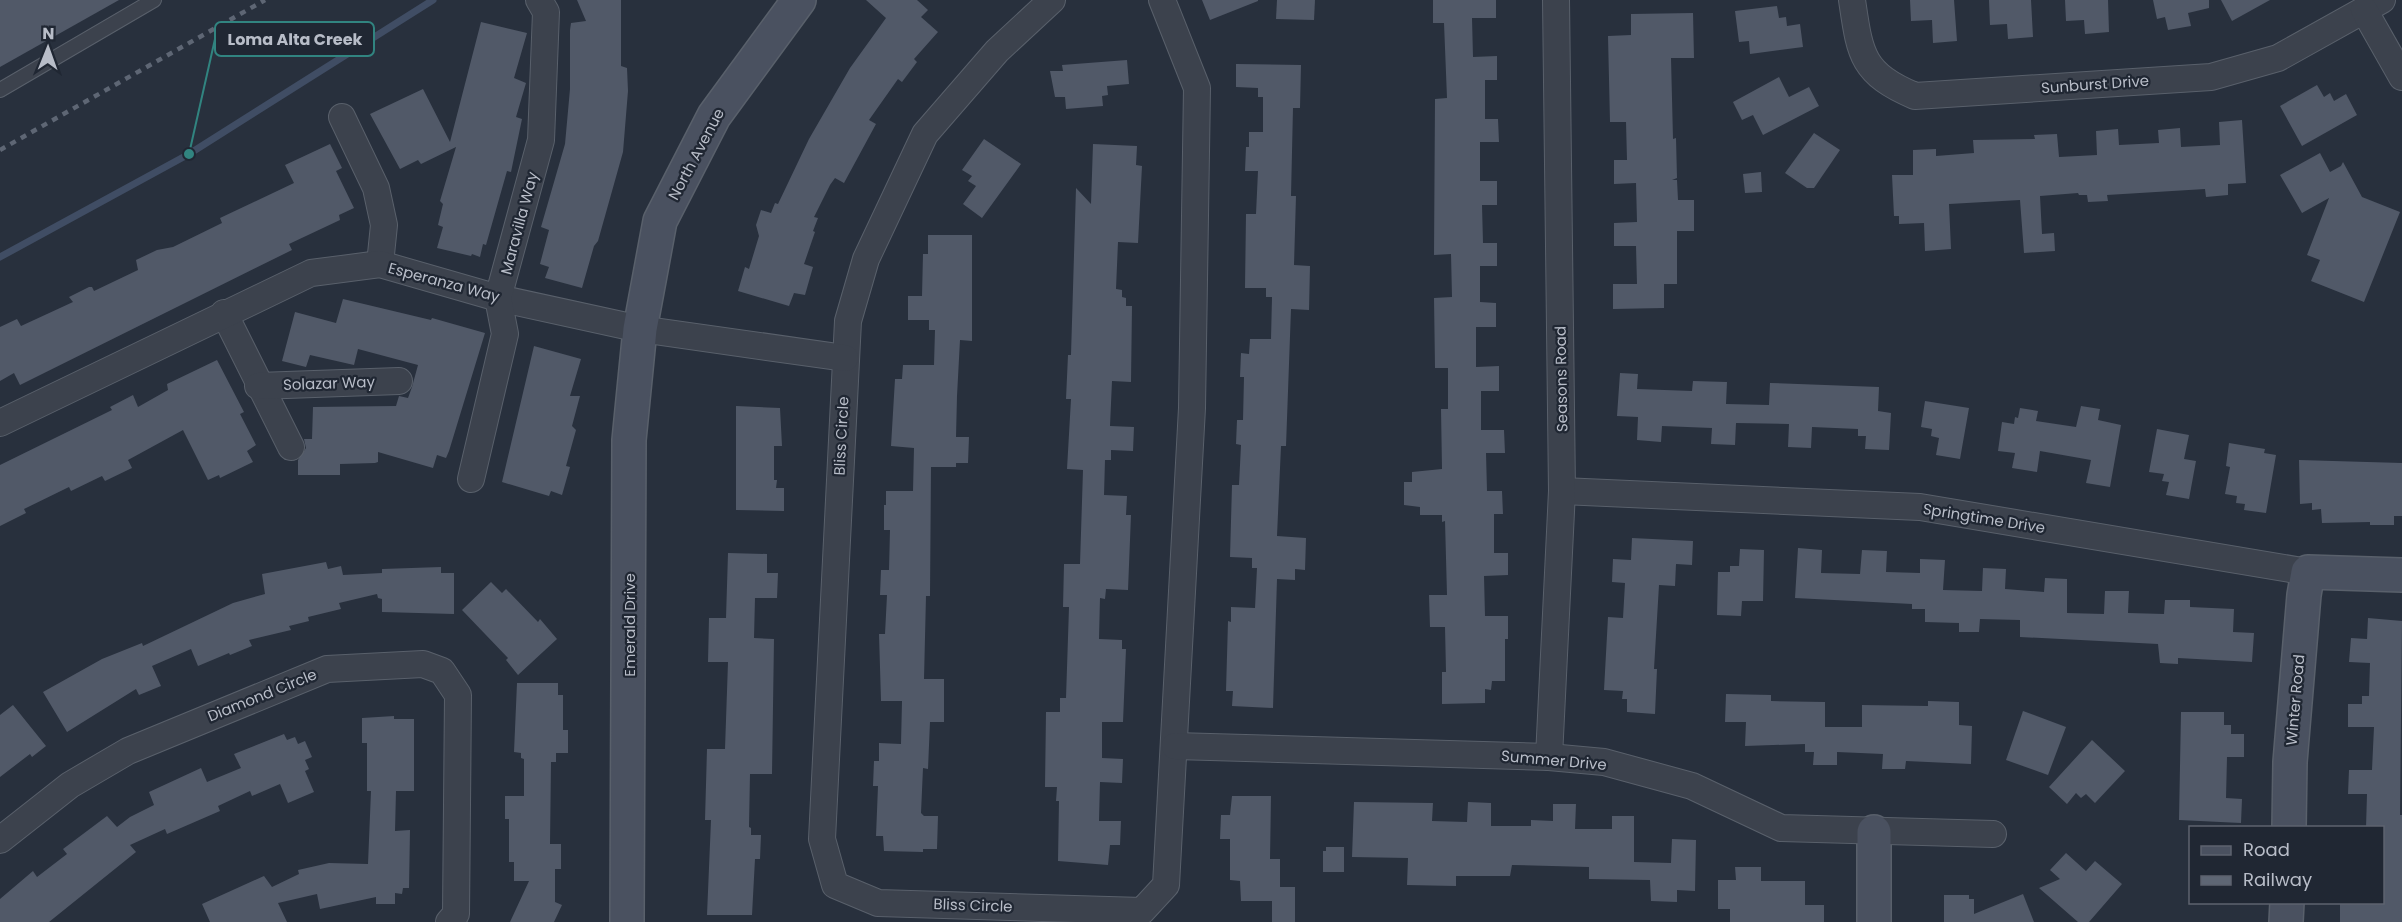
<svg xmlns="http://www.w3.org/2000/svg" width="2402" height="922" font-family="Poppins,sans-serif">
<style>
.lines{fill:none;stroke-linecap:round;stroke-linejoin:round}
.stream{stroke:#404d64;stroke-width:7}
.building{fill:#515968}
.lane-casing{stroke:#59606b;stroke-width:16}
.street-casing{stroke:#59606b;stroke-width:28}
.secondary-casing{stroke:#59606b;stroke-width:36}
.lane{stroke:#3c424d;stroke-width:14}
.street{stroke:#3c424d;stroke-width:26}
.secondary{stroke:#4a5160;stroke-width:33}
.rail{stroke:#5e6674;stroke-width:4.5;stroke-dasharray:6 6;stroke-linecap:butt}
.labels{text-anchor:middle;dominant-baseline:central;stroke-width:4.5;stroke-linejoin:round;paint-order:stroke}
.street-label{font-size:15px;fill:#b8bdc8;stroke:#202733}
.leader{fill:none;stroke:#318480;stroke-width:2}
.callout-dot{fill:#318480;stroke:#202733;stroke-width:2}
.callout{fill:#202733;stroke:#318480;stroke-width:2}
.callout-label{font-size:16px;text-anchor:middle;font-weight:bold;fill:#b8bdc8}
</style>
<rect width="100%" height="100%" fill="#28303d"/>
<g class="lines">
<polyline class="stream" points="0,257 189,154 433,0"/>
</g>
<g class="building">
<polygon points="0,0 119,0 0,67"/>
<polygon points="577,0 621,0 621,66 627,68 628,91 623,152 598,241 594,246 582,288 545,278 549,267 540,264 549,230 541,227 565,144 570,89 570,30 571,23 586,21"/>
<polygon points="866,0 917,0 928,10 921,17 938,32 914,59 917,62 902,82 898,79 869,120 876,124 844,183 835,178 830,185 814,217 818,218 813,231 815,232 804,264 813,267 805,295 794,293 789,306 738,291 745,267 749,269 759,236 756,225 761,210 771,213 775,203 778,204 809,139 850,68 886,18"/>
<polygon points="1202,0 1258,0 1258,1 1210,20"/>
<polygon points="1277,0 1315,0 1314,20 1276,19"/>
<polygon points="1433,0 1496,0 1496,18 1472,18 1473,57 1497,56 1497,80 1485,80 1485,119 1498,119 1499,142 1480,142 1480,181 1497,181 1497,205 1482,205 1483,243 1497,243 1497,266 1480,266 1480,302 1496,303 1496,327 1476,327 1476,367 1499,366 1499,391 1481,391 1481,430 1504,430 1505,453 1486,453 1487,491 1502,491 1503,514 1494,514 1494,553 1508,553 1508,575 1484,576 1485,616 1508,616 1508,639 1505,639 1505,681 1492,681 1491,690 1485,689 1485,703 1442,704 1442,672 1446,672 1445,627 1430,627 1429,595 1447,595 1445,521 1442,522 1442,515 1420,515 1420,507 1404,505 1404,482 1412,482 1412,472 1442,469 1441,409 1448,409 1448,368 1435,368 1434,298 1452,297 1451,254 1434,255 1435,99 1447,98 1444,23 1433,23"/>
<polygon points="1910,0 1954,0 1957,41 1933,43 1932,20 1911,21"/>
<polygon points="1989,0 2031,0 2033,37 2008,39 2007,24 1990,25"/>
<polygon points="2065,0 2108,0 2109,32 2085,34 2084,20 2066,21"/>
<polygon points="2153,0 2209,0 2209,8 2188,13 2191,26 2168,30 2165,17 2157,19"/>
<polygon points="2221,0 2270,0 2232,21"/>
<polygon points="1777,6 1779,18 1786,17 1787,26 1800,24 1803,47 1750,54 1749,41 1739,42 1735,11"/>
<polygon points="1693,13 1694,58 1671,58 1673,139 1676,138 1677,178 1672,180 1677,180 1678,200 1694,200 1694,231 1677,231 1677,284 1664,284 1664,308 1613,309 1613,284 1637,284 1636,246 1614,246 1614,223 1637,222 1636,183 1614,184 1614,160 1627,160 1626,122 1610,122 1608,36 1631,35 1631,14"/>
<polygon points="481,22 527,33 514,78 526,83 516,117 522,119 511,172 507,171 486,245 483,244 480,257 472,254 471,256 437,248 443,227 438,225 443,204 440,201 456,147 421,164 418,160 400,169 370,114 423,89 450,142"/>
<polygon points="1127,60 1129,84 1107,86 1108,95 1102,96 1103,106 1066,109 1065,97 1055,97 1050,71 1063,71 1062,65"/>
<polygon points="1236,64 1301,65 1300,108 1293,108 1291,196 1296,196 1294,265 1310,266 1309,310 1291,309 1286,446 1281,446 1277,536 1306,538 1305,570 1295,569 1295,580 1277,579 1273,708 1232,706 1233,691 1226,691 1228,621 1231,622 1231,607 1255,608 1257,568 1252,568 1252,558 1230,557 1232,485 1239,485 1241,445 1236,444 1237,420 1243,420 1244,377 1240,377 1241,353 1249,354 1250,339 1271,339 1272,297 1266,297 1266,288 1245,288 1246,214 1256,214 1258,171 1245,171 1246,147 1249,147 1249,132 1263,132 1263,97 1258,97 1258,88 1236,87"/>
<polygon points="1779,77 1789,97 1809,87 1819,106 1763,135 1753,115 1742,120 1733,102"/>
<polygon points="2317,85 2324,97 2330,93 2334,101 2346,94 2357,115 2302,146 2280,106"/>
<polygon points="2242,120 2246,183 2228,184 2228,195 2206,197 2205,189 2107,195 2108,201 2088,202 2087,195 2079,195 2078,193 2040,196 2042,234 2054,233 2055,251 2024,253 2020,200 1949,204 1951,249 1925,251 1924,223 1899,224 1899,216 1894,216 1892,175 1913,175 1913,150 1936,149 1936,156 1974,153 1973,140 2035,139 2034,135 2057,134 2059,157 2097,155 2096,131 2118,129 2119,145 2159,143 2158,130 2180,128 2181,147 2220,145 2219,122"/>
<polygon points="1814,133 1840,150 1814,188 1807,188 1785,173"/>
<polygon points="984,139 1021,164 982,218 963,204 976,186 968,181 972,176 962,170"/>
<polygon points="330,144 342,168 336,171 354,208 339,215 340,220 289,244 292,250 20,385 14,373 0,381 0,327 17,319 21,326 73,302 69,297 89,287 92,287 94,291 138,270 136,260 157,250 173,247 222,223 220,218 294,183 285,165"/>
<polygon points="1093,144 1137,146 1136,165 1142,166 1138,243 1118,242 1116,289 1122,290 1122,297 1126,298 1126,306 1132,306 1131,382 1112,381 1110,426 1134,427 1133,451 1111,450 1111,460 1105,460 1104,495 1127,496 1126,515 1131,515 1128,590 1106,589 1105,599 1100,598 1099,639 1122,640 1122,649 1126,649 1123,722 1102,722 1102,758 1123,759 1122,783 1100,782 1099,821 1121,821 1120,845 1110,845 1108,865 1058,861 1059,801 1056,801 1057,787 1045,787 1046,712 1060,712 1060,698 1066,698 1069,607 1063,607 1064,564 1080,564 1083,470 1067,469 1071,399 1066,399 1068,355 1071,355 1076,188 1091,204"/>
<polygon points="2320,153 2330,172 2341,166 2343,162 2362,197 2400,212 2364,302 2311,281 2320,260 2307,255 2329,198 2302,213 2280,175"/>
<polygon points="1761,172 1762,192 1745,193 1743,174"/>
<polygon points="928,235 972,235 972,341 960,340 957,396 956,437 969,437 968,463 956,463 956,467 931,467 930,596 926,596 924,679 944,679 944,722 930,722 928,769 923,768 921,813 924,816 938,816 937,849 923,849 923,852 884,851 883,836 876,836 878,786 873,786 874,761 879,761 879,743 901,744 902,701 881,701 879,634 885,634 887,595 880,595 881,570 889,570 890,530 884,530 884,505 886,505 886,491 913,491 914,448 891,446 895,379 902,379 903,365 934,365 935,330 929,330 929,320 908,320 908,296 922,296 923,254 928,254"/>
<polygon points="343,299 431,320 432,318 485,333 449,451 446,458 437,455 433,468 378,452 378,462 375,463 340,464 340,475 298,475 298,460 306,448 304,439 312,439 313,407 396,406 399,396 408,398 412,387 418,365 358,349 354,365 310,355 306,367 282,361 295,312 336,323"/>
<polygon points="534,346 581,359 570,396 580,396 572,426 576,430 566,466 570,467 562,495 551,491 549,496 502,482"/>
<polygon points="217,360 244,412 240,414 256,445 247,451 253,462 220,478 219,475 208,480 183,430 128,460 132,468 105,481 102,476 71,491 69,487 24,509 26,513 0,526 0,465 112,410 110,407 133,395 138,407 168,390 167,384"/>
<polygon points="1620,373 1638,374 1637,389 1692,391 1693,381 1727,382 1726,404 1769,405 1770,383 1879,387 1878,411 1891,413 1889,450 1865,449 1866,436 1858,436 1858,429 1812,427 1811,448 1788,447 1789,424 1736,423 1735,445 1711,444 1712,428 1662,426 1661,442 1637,440 1638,417 1617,416"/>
<polygon points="1925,401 1969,408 1960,459 1936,455 1939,438 1931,436 1932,429 1921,427"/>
<polygon points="736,406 780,408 782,446 774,446 774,480 777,480 776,488 784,488 784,511 736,510"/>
<polygon points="2081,406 2100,409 2098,420 2121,425 2110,487 2086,483 2091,460 2040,451 2037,472 2012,468 2015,453 1998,451 2002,422 2014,424 2015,417 2018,418 2020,408 2038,411 2036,421 2076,427"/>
<polygon points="2157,429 2189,435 2184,459 2196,461 2189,499 2166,495 2169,482 2162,481 2164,474 2149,472"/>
<polygon points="2229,443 2265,449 2264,453 2276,455 2266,513 2244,510 2245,504 2236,503 2237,496 2225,494 2230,467 2226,466"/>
<polygon points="2299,460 2402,463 2402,516 2394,516 2394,525 2370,525 2370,522 2322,523 2321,509 2312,510 2312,503 2300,504"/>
<polygon points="1632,538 1693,541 1692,565 1676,564 1675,586 1659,585 1654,669 1657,669 1655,714 1627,712 1627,699 1622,699 1623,691 1604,690 1608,617 1623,618 1625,583 1612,582 1613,559 1631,560"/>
<polygon points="1798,548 1822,550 1821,573 1860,574 1862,550 1887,551 1886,572 1920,573 1920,559 1945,560 1943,590 1982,591 1983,568 2006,569 2005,589 2044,592 2045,578 2067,579 2067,613 2104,614 2105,591 2129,591 2128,613 2164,614 2165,600 2190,600 2190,607 2234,609 2233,632 2254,633 2252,662 2178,658 2178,664 2160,663 2158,644 2020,637 2020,620 1980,619 1979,632 1959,632 1959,623 1925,622 1925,609 1912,609 1912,604 1795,598"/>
<polygon points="1740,549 1764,550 1763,601 1742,601 1741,616 1717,615 1718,572 1730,572 1730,566 1739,566"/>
<polygon points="728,553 767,554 767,573 778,573 777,598 755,598 754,638 774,639 772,774 750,774 749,827 751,828 751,835 761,835 760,859 755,859 752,915 707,915 711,820 705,820 707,749 725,749 728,662 708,662 709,618 726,618"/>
<polygon points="326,562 328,569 341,566 343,575 382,573 382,569 441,567 441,573 454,573 454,614 382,612 382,599 378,598 377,594 339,603 341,609 308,617 309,621 289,626 291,630 249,640 252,646 230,655 229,653 198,666 191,649 152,666 161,686 139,695 136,689 67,732 43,692 102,659 142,643 143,646 233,603 265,594 262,574"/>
<polygon points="491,582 502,593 506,589 538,622 540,619 557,639 518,675 506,660 508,658 462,610"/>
<polygon points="2368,618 2402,621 2400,815 2402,815 2402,922 2340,922 2340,903 2382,903 2382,828 2366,828 2367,794 2348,794 2349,770 2372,770 2374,727 2348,727 2348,704 2362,704 2362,696 2369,696 2370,663 2349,662 2351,638 2367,639"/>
<polygon points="517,683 558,683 558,695 563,695 563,730 568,730 568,753 556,753 556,762 551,762 550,844 561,844 561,869 555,869 555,902 562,905 554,922 510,922 529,881 514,881 514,862 509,862 509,819 505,819 505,796 524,796 524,759 521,758 521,753 514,752"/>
<polygon points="1726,694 1771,695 1771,701 1825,702 1825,727 1862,727 1862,705 1928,706 1928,701 1959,702 1959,725 1972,726 1971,764 1906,761 1905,769 1882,769 1883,754 1837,752 1837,765 1813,765 1814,752 1805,752 1805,744 1745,746 1746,722 1725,722"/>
<polygon points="13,705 46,746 32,757 30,754 0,777 0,715"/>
<polygon points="2023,711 2066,727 2048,775 2006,760"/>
<polygon points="2181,712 2224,712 2224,725 2231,725 2231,734 2244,734 2244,757 2227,757 2226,798 2242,799 2241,823 2179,820"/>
<polygon points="394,716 394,719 414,719 414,791 396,791 395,831 410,830 409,888 403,888 402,894 395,893 395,904 376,904 376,897 320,909 317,894 278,903 287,922 210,922 202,904 264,876 272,887 299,874 298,870 329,863 368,864 371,791 367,791 367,743 362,743 362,718"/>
<polygon points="284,734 287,740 295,737 298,744 305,741 312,757 305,760 309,769 305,771 314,792 288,803 280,784 252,796 250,791 218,806 220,811 167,834 165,829 130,845 136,852 49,922 0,922 0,899 33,871 37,877 67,854 63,849 107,816 117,827 130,817 154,805 149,792 201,768 207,782 241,768 234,754"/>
<polygon points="2092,740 2125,771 2095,803 2086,794 2081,798 2076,793 2067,804 2049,787"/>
<polygon points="1232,796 1271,796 1270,859 1280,859 1280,887 1295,887 1295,922 1272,922 1272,901 1241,901 1240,881 1230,880 1230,839 1220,839 1221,815 1230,815"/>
<polygon points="1354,802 1433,803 1432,821 1467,822 1468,802 1491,803 1491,826 1531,826 1531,820 1553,821 1553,804 1576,804 1575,829 1612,829 1612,816 1634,816 1634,862 1671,863 1672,839 1696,840 1695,891 1677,890 1677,902 1651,901 1650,880 1589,879 1589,867 1512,865 1510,876 1456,876 1456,886 1407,885 1408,858 1352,857"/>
<polygon points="1326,847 1344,847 1344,872 1323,872 1323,851 1326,851"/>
<polygon points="2066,853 2086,871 2095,861 2122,884 2089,922 2078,922 2039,888 2060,879 2050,870"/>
<polygon points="1735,867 1761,867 1761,881 1805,881 1805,905 1824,905 1824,922 1730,922 1730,909 1718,909 1718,880 1736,880"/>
<polygon points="2023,894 2034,922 1944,922 1944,895 1969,895 1969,899 1974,899 1974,914"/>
</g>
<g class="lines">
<defs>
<polyline id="lane" points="0,90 154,0"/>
<g id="street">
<polyline points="1052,0 997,51 925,134 866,259 848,321 822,839 835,885 878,903 1142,911 1166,885 1192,408 1197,88 1162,0"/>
<path d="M1852 0C1860 54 1861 73 1915 96L2211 77 2278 58 2382 0"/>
<polyline points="2364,10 2402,77"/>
<polyline points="342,117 376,188 384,225 380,264"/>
<polyline points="224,313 291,447"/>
<polyline points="258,386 399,381"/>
<polyline points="0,423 311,273 380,264 498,298 640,329 845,358"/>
<polyline points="471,479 505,334 498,298 541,140 546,12 539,0"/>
<polyline points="1562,491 1920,507 2308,572"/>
<polyline points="1175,746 1549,757 1604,762 1692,786 1781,828 1993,834"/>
<polyline points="1549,757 1562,491 1556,0"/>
<polyline points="0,840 70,785 128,751 327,669 423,664 442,671 458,695 456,914 449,922"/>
</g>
<g id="secondary">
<polyline points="2289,828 2290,762 2304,595 2308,572 2402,575"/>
<polyline points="627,922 629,440 640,329 660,221 714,116 799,0"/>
<polyline points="1874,922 1874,832"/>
<polyline points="2286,922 2287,902"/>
</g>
</defs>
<use href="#lane" class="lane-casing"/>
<use href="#street" class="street-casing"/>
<use href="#secondary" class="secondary-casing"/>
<use href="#lane" class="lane"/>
<use href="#street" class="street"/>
<use href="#secondary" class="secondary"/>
<polyline class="rail" points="0,150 265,0"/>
</g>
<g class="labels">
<g class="street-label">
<text transform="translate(2095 84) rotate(-4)">Sunburst Drive</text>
<text transform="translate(696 154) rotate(-62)">North Avenue</text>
<text transform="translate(519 223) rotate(-75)">Maravilla Way</text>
<text transform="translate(444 282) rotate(15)">Esperanza Way</text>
<text transform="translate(1561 379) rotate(-91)">Seasons Road</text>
<text transform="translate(329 383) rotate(-2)">Solazar Way</text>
<text transform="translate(841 436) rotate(-87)">Bliss Circle</text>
<text transform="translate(1984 518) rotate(9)">Springtime Drive</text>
<text transform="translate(629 625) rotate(-90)">Emerald Drive</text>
<text transform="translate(262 695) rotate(-22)">Diamond Circle</text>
<text transform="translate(2295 700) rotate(-85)">Winter Road</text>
<text transform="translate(1554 760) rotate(5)">Summer Drive</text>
<text transform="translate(973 905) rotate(2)">Bliss Circle</text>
</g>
</g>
<path class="leader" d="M189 154L215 39"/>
<circle class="callout-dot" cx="189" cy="154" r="6"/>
<rect class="callout" x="215" y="22" width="159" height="34" rx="6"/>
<g class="callout-label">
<text x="295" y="45">Loma Alta Creek</text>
</g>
<rect x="2189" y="826" width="195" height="78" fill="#202733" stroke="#5d636f" stroke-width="1.5"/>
<rect x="2201" y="846" width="30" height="9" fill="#4a5160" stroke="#5d636f" stroke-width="1.5"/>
<text x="2243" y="856" font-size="18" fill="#b8bdc8">Road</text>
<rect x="2201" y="876" width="30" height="9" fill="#5e6674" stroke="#5d636f" stroke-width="1.5"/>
<text x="2243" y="886" font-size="18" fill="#b8bdc8">Railway</text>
<g transform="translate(48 48) rotate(1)" stroke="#202733" stroke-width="4.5" paint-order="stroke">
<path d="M0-4.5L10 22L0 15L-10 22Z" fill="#b8bdc8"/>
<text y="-9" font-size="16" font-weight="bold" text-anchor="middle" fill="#b8bdc8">N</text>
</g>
</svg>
